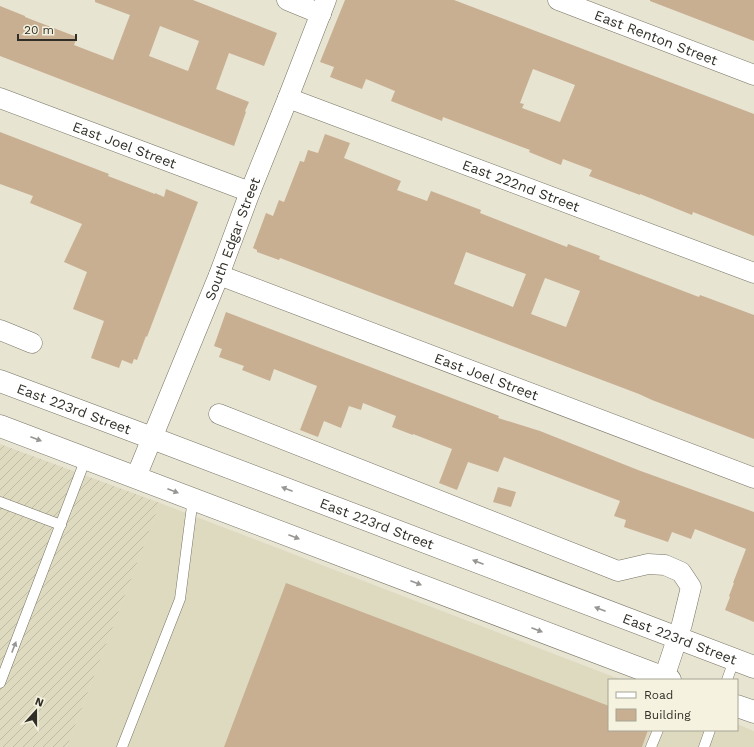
<svg xmlns="http://www.w3.org/2000/svg" width="754" height="747" font-family="'Work Sans',sans-serif">
<style>
.built{fill:#dedac0}
.industrial{fill:url(#industrial-furrows)}
.building{fill:#c8af91;fill-rule:evenodd}
.lines{fill:none;stroke-linecap:round;stroke-linejoin:round}
.service-casing{stroke:#767363;stroke-width:11}
.minor-casing{stroke:#767363;stroke-width:21}
.secondary-casing{stroke:#767363;stroke-width:23}
.service{stroke:#fff;stroke-width:10}
.minor{stroke:#fff;stroke-width:20}
.secondary{stroke:#fff;stroke-width:22}
.oneway{fill:#989693}
.labels{text-anchor:middle;dominant-baseline:central;stroke-width:3;stroke-linejoin:round;paint-order:stroke}
.street-label{font-size:14px;fill:#302e27;stroke:#f5f2df}
</style>
<defs>
<pattern id="industrial-furrows" width="10" height="10" patternUnits="userSpaceOnUse"><rect width="10" height="10" fill="#dedac0"/><path d="M-1 1l2-2M0 10L10 0M9 11l2-2" fill="none" stroke="#bfbba5"/></pattern>
</defs>
<rect width="100%" height="100%" fill="#e8e4d2"/>
<polygon class="built" points="160,503 622,680 609,680 609,730 737,730 737,724 754,731 754,747 67,747"/>
<polygon class="industrial" points="0,444 160,503 67,747 0,747"/>
<g class="building">
<path d="M95 0H193L277 33 264 66 229 53 216 89 249 102 245 111 246 112 234 146 0 56V6L25 16V17L77 37 74 45 113 60 130 15 95 2ZM160 26 199 41 188 71 149 56Z"/>
<path d="M345 0H454L754 114V236L693 212 692 215 640 194V195L589 176 592 170 563 159 561 165 529 152 530 150 443 117 442 121 391 101 395 91 366 79 362 89 330 77 334 67 320 62ZM533 69 575 85 560 122 522 108 524 104 520 103Z"/>
<polygon points="650,0 754,0 754,41 650,1"/>
<polygon points="0,132 109,174 108,176 155,194 155,193 164,197 166,189 198,202 147,337 146,336 137,360 134,359 132,364 122,360 119,368 91,358 104,321 73,309 87,272 64,262 82,224 30,203 33,196 0,184"/>
<path d="M325 134 350 143 344 158 401 181 397 190 427 201 431 191 481 210 480 213 567 247 568 244 600 256 599 259 699 297 700 295 754 315V439L652 400 639 394 380 296 280 258 279 260 257 252V250L253 248 266 213 273 216 279 200 284 202 300 161 304 162 308 150 318 153ZM466 252 526 274 513 307 454 284ZM545 278 580 291 566 327 531 314Z"/>
<polygon points="226,312 499,416 498,418 540,431 638,470 754,512 754,622 725,610 730,597 729,596 734,583 733,583 746,549 695,529 691,539 672,532 668,542 624,527 626,520 614,516 620,501 504,457 498,472 468,462 457,490 439,483 452,449 413,434 413,435 392,427 396,416 363,403 361,410 349,406 341,428 324,421 318,437 300,430 317,386 274,369 270,381 242,370 244,366 219,357 222,349 214,346"/>
<polygon points="498,487 516,492 511,507 493,502"/>
<polygon points="286,583 609,706 609,730 648,730 642,747 224,747"/>
</g>
<g class="lines">
<defs>
<g id="service">
<polyline points="0,502 61,525"/>
<polyline points="727,680 734,660"/>
<polyline points="0,683 86,458"/>
<polyline points="122,747 180,599 193,498"/>
<polyline points="651,747 658,730"/>
<polyline points="704,747 710,730"/>
</g>
<g id="minor">
<polyline points="287,0 321,14"/>
<path id="s1" d="M558 0 754 75"/>
<path id="s2" d="M0 98 250 192"/>
<path id="s3" d="M288 98 754 273"/>
<path id="s4" d="M219 275 754 478"/>
<polyline points="0,330 32,343"/>
<polyline points="219,414 618,571 648,564 665,565 681,572 691,587 682,624 664,678"/>
<path id="s5" d="M136 477 219 275 250 192 288 98 326 0"/>
</g>
<g id="secondary">
<path id="s6" d="M0 381 152 438 754 667"/>
<polyline points="0,426 670,680"/>
<polyline points="737,706 754,712"/>
</g>
</defs>
<use href="#service" class="service-casing"/>
<use href="#minor" class="minor-casing"/>
<use href="#secondary" class="secondary-casing"/>
<use href="#service" class="service"/>
<use href="#minor" class="minor"/>
<use href="#secondary" class="secondary"/>
</g>
<defs><path id="oneway-solid" d="M-6-.8H1V-3.2L6.5 0L1 3.2V.8H-6Z"/></defs>
<g class="oneway">
<use href="#oneway-solid" transform="translate(36 439) rotate(21)"/>
<use href="#oneway-solid" transform="translate(287 489) rotate(-159)"/>
<use href="#oneway-solid" transform="translate(173 491) rotate(21)"/>
<use href="#oneway-solid" transform="translate(294 537) rotate(21)"/>
<use href="#oneway-solid" transform="translate(478 562) rotate(-159)"/>
<use href="#oneway-solid" transform="translate(416 583) rotate(21)"/>
<use href="#oneway-solid" transform="translate(600 609) rotate(-159)"/>
<use href="#oneway-solid" transform="translate(537 630) rotate(21)"/>
<use href="#oneway-solid" transform="translate(14 647) rotate(-69)"/>
</g>
<g class="labels">
<g class="street-label">
<text stroke="none"><textPath href="#s1" startOffset="105">East Renton Street</textPath></text>
<text stroke="none"><textPath href="#s2" startOffset="133">East Joel Street</textPath></text>
<text stroke="none"><textPath href="#s3" startOffset="249">East 222nd Street</textPath></text>
<text stroke="none"><textPath href="#s5" startOffset="257">South Edgar Street</textPath></text>
<text stroke="none"><textPath href="#s4" startOffset="286">East Joel Street</textPath></text>
<text stroke="none"><textPath href="#s6" startOffset="79">East 223rd Street</textPath></text>
<text stroke="none"><textPath href="#s6" startOffset="403">East 223rd Street</textPath></text>
<text stroke="none"><textPath href="#s6" startOffset="727">East 223rd Street</textPath></text>
</g>
</g>
<rect x="608" y="679" width="130" height="52" fill="#f5f2df" stroke="#a6a495"/>
<rect x="616" y="692" width="20" height="6" fill="#ffffff" stroke="#a6a495"/>
<text x="644" y="699" font-size="12" fill="#302e27">Road</text>
<rect x="616" y="709" width="20" height="12" fill="#c8af91" stroke="#a6a495"/>
<text x="644" y="719" font-size="12" fill="#302e27">Building</text>
<g transform="translate(36 711) rotate(21)" stroke="#f5f2df" stroke-width="3" paint-order="stroke">
<path d="M0-3L7 15L0 10L-7 15Z" fill="#302e27"/>
<text y="-6" font-size="11" font-weight="bold" text-anchor="middle" fill="#302e27">N</text>
</g>
<path d="M18 34v6h58v-6" fill="none" stroke="#302e27" stroke-width="2"/>
<text x="24" y="34" font-size="12" fill="#302e27" stroke="#f5f2df" stroke-width="3" paint-order="stroke">20 m</text>
</svg>
